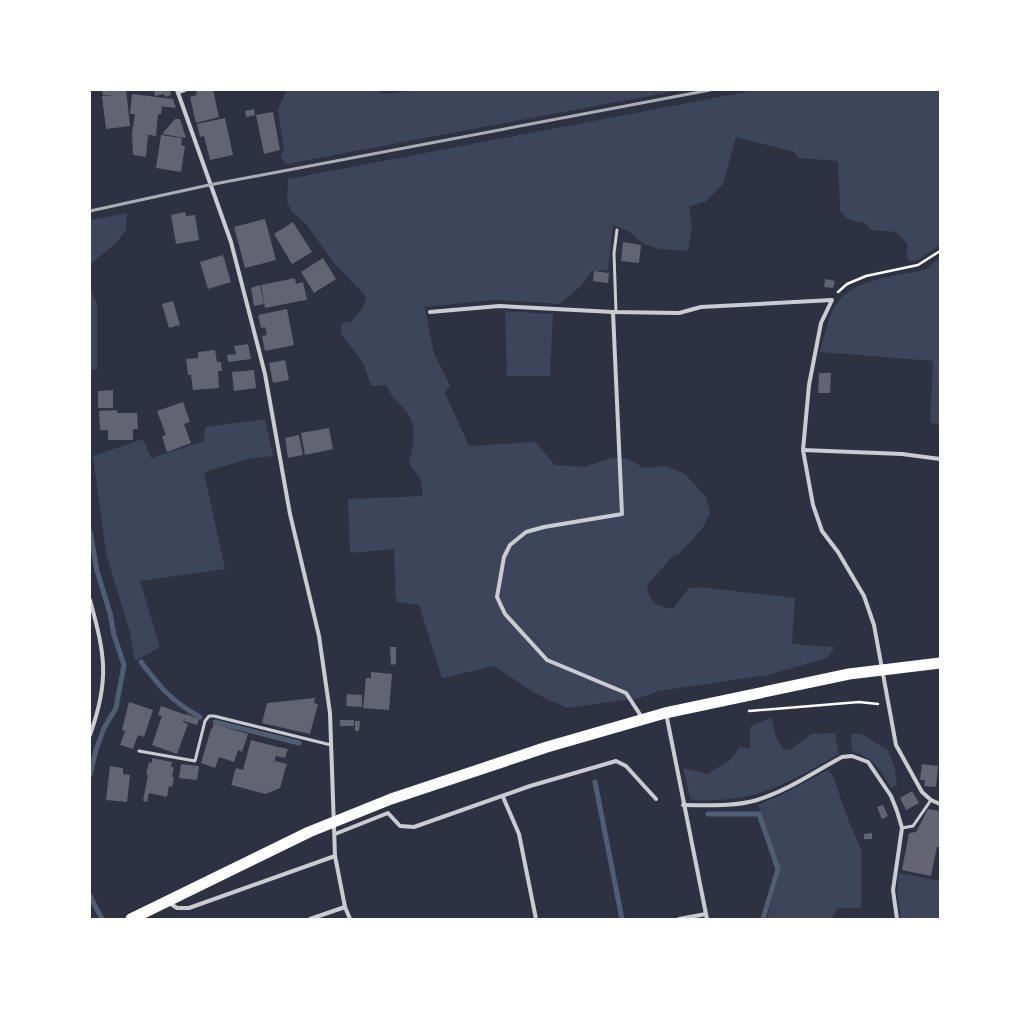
<svg xmlns="http://www.w3.org/2000/svg" width="1030" height="1009" font-family="'Exo 2',sans-serif">
<style>
.green{fill:#3c4559}
.lines{fill:none;stroke-linecap:round;stroke-linejoin:round}
.stream{stroke:#4f5d75;stroke-width:5}
.building{fill:#626471}
.path{stroke:#fff;stroke-width:2.5}
.service{stroke:#caccd0;stroke-width:3}
.minor{stroke:#caccd0;stroke-width:4}
.trunk{stroke:#fff;stroke-width:11}
.rail{stroke:#abadb3;stroke-width:3}
</style>
<rect width="100%" height="100%" fill="#2d3142"/>
<g class="green">
<polygon points="287,90 378,90 381,94 421,90 681,90 287,164 281,158 281,154 284,151 278,109"/>
<path d="M756 90H940V245L918 260 909 261 906 256 908 244 896 232 871 230 865 223C854 221 847 221 840 211L838 161 798 158 794 152 736 137 723 184 705 202 689 206 692 225 688 251 659 249 644 244 628 231 613 225 608 270 591 271 582 285 560 304 494 300 425 307 434 354 450 385 445 393 469 446 535 442 555 465 584 467 612 458H626L644 468 665 466 685 474 706 497 710 513 702 529 679 554 672 557 647 585C651 605 655 605 673 609L688 589 700 587 795 598 792 644 835 647 827 658 768 675 659 691 639 698 567 708 536 694 494 666 442 678 419 605 396 602 394 549 350 553 348 499 423 496 420 478 409 463C413 446 418 428 407 412 398 401 392 399 386 385L371 386 364 365 341 333 342 323 352 321 363 308 366 296 334 263 306 224 292 212 287 202 288 179Z"/>
<polygon points="127,213 126,230 117,242 90,265 90,220"/>
<path d="M940 257V286L936 281 940 287V424L930 423 933 361 820 352C834 296 838 288 896 275 904 273 919 272 926 269 931 267 935 260 940 257Z"/>
<polygon points="90,288 97,303 97,369 90,369"/>
<polygon points="505,311 553,314 550,376 507,376"/>
<polygon points="265,419 273,456 248,459 204,472 225,569 140,581 160,647 135,661 130,633 106,553 93,456 143,439 151,458 204,441 205,427"/>
<path d="M771 717 776 737 784 750 793 748 811 734 835 733 839 754C797 778 764 799 714 800 706 801 697 802 690 798L683 768 707 774 730 760 740 747 750 749V727Z"/>
<path d="M851 734H861L888 750 895 769 897 785 891 788C881 771 873 756 852 752Z"/>
<polygon points="828,770 833,776 849,822 861,849 861,908 837,908 832,919 767,919 780,868 758,805 785,793"/>
<polygon points="899,873 940,881 940,919 901,919 897,892"/>
</g>
<g class="lines">
<g class="stream">
<polyline points="90,531 97,571 110,613 114,635 124,665 116,708 104,728 96,750 90,775"/>
<path d="M141 662C161 688 171 701 200 717"/>
<polyline points="215,722 299,743"/>
<polyline points="595,782 622,919"/>
<polyline points="708,814 759,814 778,869 763,919"/>
<polyline points="90,896 102,919"/>
</g>
</g>
<g class="building">
<polygon points="102,90 126,90 130,126 106,129 102,96 114,95 103,95"/>
<polygon points="154,90 170,90 171,95 165,97 164,94 155,96"/>
<polygon points="196,90 213,90 219,117 196,123 190,97 197,95"/>
<polygon points="132,94 173,99 176,108 159,106 162,107 161,114 158,114 156,136 143,134 148,135 146,157 133,155 132,133 135,114 130,114"/>
<polygon points="254,109 255,115 246,117 245,111"/>
<polygon points="273,112 280,150 264,154 256,115"/>
<polygon points="225,118 233,155 210,160 204,136 200,137 197,124"/>
<polygon points="175,119 180,119 186,138 162,134"/>
<polygon points="161,135 182,138 181,145 185,146 181,172 156,168"/>
<polygon points="185,212 186,216 195,215 199,240 176,244 171,215"/>
<polygon points="265,219 276,260 245,268 234,227"/>
<polygon points="293,222 312,252 292,264 274,234"/>
<polygon points="623,242 641,245 639,263 621,261"/>
<polygon points="223,255 231,282 208,289 200,262"/>
<polygon points="323,258 336,279 314,293 301,272"/>
<polygon points="594,271 609,273 608,283 593,281"/>
<polygon points="295,278 296,284 303,282 307,300 300,301 299,295 300,301 265,308 261,285"/>
<polygon points="825,279 835,281 833,288 824,287"/>
<polygon points="260,285 264,304 254,306 251,288"/>
<polygon points="173,301 180,325 169,328 162,304"/>
<polygon points="287,309 294,345 265,351 262,336 267,335 265,327 261,328 258,315"/>
<polygon points="248,344 251,359 228,362 227,355 236,354 234,346"/>
<polygon points="215,350 217,362 221,362 222,371 218,371 219,388 193,390 191,375 188,375 186,359 198,358 198,352"/>
<polygon points="285,360 289,380 273,383 269,363"/>
<polygon points="254,370 256,388 234,391 232,372"/>
<polygon points="819,373 831,373 830,393 818,393"/>
<polygon points="113,390 113,408 98,408 98,391"/>
<polygon points="183,402 190,422 184,424 191,443 167,452 162,436 166,435 157,411"/>
<polygon points="117,410 117,413 137,413 138,429 133,429 133,440 108,440 108,430 100,430 99,411"/>
<polygon points="329,428 333,449 305,455 301,433"/>
<polygon points="299,435 303,455 288,458 285,438"/>
<polygon points="390,647 396,647 396,664 391,665"/>
<polygon points="371,672 392,674 389,710 363,708 366,678 371,678"/>
<polygon points="347,694 362,695 362,707 346,706"/>
<polygon points="315,698 314,703 318,704 310,734 262,723 267,703"/>
<polygon points="129,702 153,710 144,737 138,735 133,749 120,745 125,731 122,730"/>
<polygon points="161,706 186,715 183,722 188,724 177,754 152,745 162,716 158,715"/>
<polygon points="186,714 199,719 197,725 184,721"/>
<rect x="340" y="720" width="14" height="6"/>
<polygon points="355,721 360,721 359,731 355,731"/>
<polygon points="214,724 248,734 242,752 238,750 234,762 219,757 215,768 201,763 211,729 212,729"/>
<polygon points="251,740 278,747 273,767 275,761 287,764 285,770 277,768 285,770 280,788 266,794 231,785 236,768 243,770"/>
<polygon points="278,747 288,749 285,758 276,756"/>
<polygon points="152,758 172,762 171,767 174,767 172,777 174,777 172,787 169,786 167,797 149,793 147,802 143,801 148,775 146,775 149,762 152,763"/>
<polygon points="181,764 199,766 197,780 179,778"/>
<polygon points="922,764 938,766 936,787 924,786 925,780 920,780"/>
<polygon points="110,766 123,768 123,774 130,775 127,802 106,800"/>
<polygon points="912,791 919,803 906,810 900,798"/>
<polygon points="883,805 888,816 882,819 877,807"/>
<polygon points="928,809 940,811 940,847 937,847 931,876 902,870 909,833 916,832"/>
<polygon points="872,833 872,839 864,839 864,834"/>
</g>
<g class="lines">
<g class="path">
<polyline points="838,292 847,284 866,276 918,265 940,251"/>
<polyline points="749,711 859,702 878,704"/>
</g>
<g class="service">
<polyline points="616,312 614,253 617,230"/>
<polyline points="139,751 195,761 205,721 209,716 214,716 331,745"/>
<polyline points="902,828 913,826 931,800"/>
</g>
<g class="minor">
<polyline points="177,90 231,242 265,374 290,514 319,636 330,713 335,856 345,907 350,919"/>
<polyline points="178,92 185,90"/>
<polyline points="430,312 499,306 613,312 679,313 701,307 832,300 821,323 809,385 803,450 813,505 822,531 838,552 864,596 874,625 896,745 922,792 931,800 940,804"/>
<polyline points="613,312 622,514 544,527 526,532 510,545 504,557 497,597 505,614 547,660 626,693 643,719"/>
<polyline points="803,450 902,454 940,459"/>
<path d="M90 600C105 655 110 679 90 735"/>
<polyline points="666,713 707,919"/>
<polyline points="503,797 519,834 536,919"/>
<path d="M683 805C708 805 733 807 757 800 787 791 814 772 842 757L852 756 868 762 891 796 897 811 902 828 893 890 897 919"/>
<polyline points="335,834 388,813 400,826 414,827 530,786 616,761 626,766 656,799"/>
<polyline points="168,902 177,908 189,908 335,856"/>
<polyline points="310,919 345,907"/>
<polyline points="679,919 706,914"/>
</g>
<polyline class="trunk" points="131,919 309,832 391,799 547,747 665,713 849,674 940,663"/>
<polyline class="rail" points="90,211 209,185 710,90"/>
</g>
<rect width="1030" height="1009" fill="none" stroke="#ffffff" stroke-width="182"/>
</svg>
